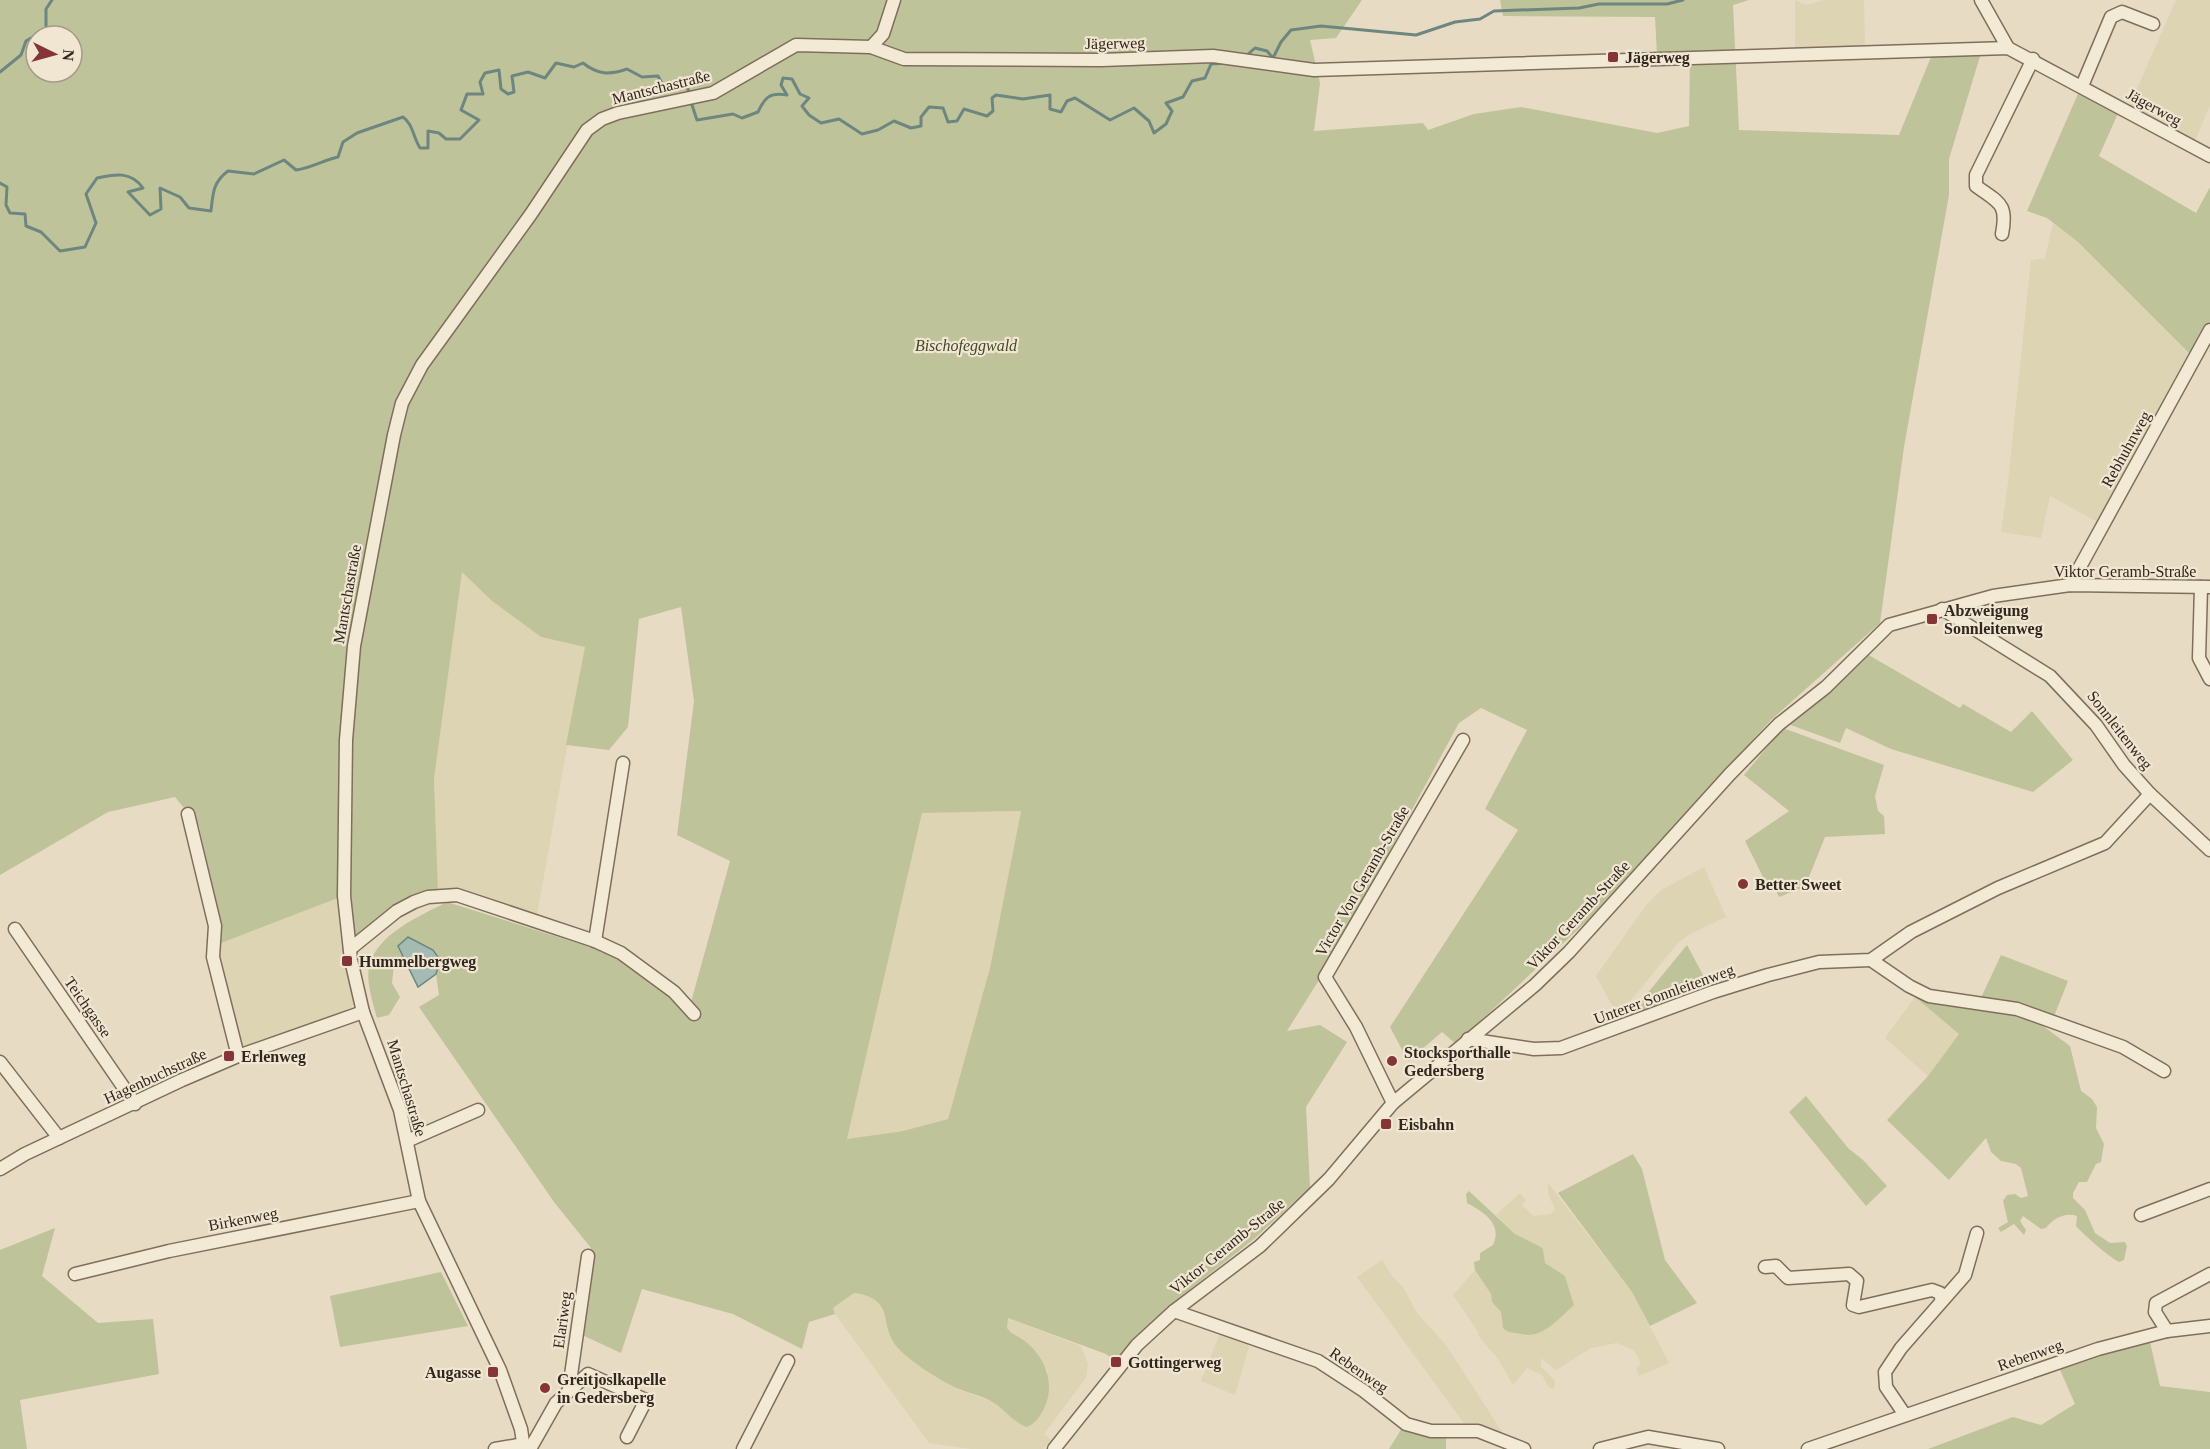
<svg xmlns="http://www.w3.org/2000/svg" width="2210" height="1449" font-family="Georgia,serif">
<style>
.farmland{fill:#dcd4b2}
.green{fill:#bfc399;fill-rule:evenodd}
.water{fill:#a4bbb4;stroke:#6d8780;stroke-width:1.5}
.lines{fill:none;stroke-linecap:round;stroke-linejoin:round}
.stream{stroke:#6d8780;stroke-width:3}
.minor-casing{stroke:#7f6e5c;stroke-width:15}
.minor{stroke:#f3ead5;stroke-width:12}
.poi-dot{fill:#863537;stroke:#f0e6d1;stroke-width:2}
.labels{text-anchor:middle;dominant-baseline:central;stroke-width:4.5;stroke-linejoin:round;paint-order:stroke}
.street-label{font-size:16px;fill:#31271e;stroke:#f0e6d1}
.poi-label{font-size:16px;font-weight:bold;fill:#31271e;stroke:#f0e6d1;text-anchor:start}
.park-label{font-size:16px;font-style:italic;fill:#424a28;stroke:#f0e6d1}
</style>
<rect width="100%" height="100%" fill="#e7dcc3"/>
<g class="farmland">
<polygon points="1795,0 1806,5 1824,0 1864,0 1865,48 1795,49"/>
<polygon points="2176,0 2210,0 2210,106 2194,142 2129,107"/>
<polygon points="2053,223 2078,242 2194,358 2103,525 2050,496 2041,538 2001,532 2008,482 2031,260 2045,258"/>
<polygon points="462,571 492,601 541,637 585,647 537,915 459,889 438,890 434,779"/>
<polygon points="1021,811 990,968 948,1119 903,1131 847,1139 922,813"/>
<polygon points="1704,867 1726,917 1688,935 1678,943 1618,1016 1596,976 1647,904 1661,890"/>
<polygon points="338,898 341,930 355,1003 347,1012 240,1048 216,945"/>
<polygon points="1915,997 1959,1034 1928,1076 1885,1038"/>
<polygon points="1548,1183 1632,1292 1669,1363 1639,1376 1636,1368 1640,1365 1639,1358 1633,1350 1617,1343 1591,1348 1556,1370 1541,1358 1541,1366 1555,1381 1554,1389 1549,1388 1542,1375 1527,1368 1513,1385 1498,1359 1477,1334 1479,1333 1453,1295 1475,1270 1491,1294 1492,1302 1501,1312 1502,1324 1526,1336 1574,1305 1565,1276 1545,1263 1543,1249 1515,1234 1496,1215 1520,1193 1526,1200 1522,1205 1534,1216 1551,1214 1555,1209 1548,1194"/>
<polygon points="1382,1260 1393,1277 1403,1287 1417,1313 1446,1345 1504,1435 1466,1426 1357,1277"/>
<polygon points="854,1293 878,1299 892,1338 912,1359 957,1389 993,1402 1021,1425 1048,1371 1023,1339 1010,1333 1007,1328 1007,1318 1081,1346 1088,1364 1086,1378 1044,1434 1051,1440 1043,1449 971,1449 929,1443 835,1314 833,1308"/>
<polygon points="1220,1333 1247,1342 1249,1347 1235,1395 1201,1381"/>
</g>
<g class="green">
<path d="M0 0H1362L1336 38 1310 40 1320 83 1314 131 1423 123 1428 130 1474 114 1521 107 1657 133 1689 126 1690 54 1657 55 1655 17 1503 16 1500 0H1749L1733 5 1739 130 1899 135 1931 57 1981 53 1949 159V195L1904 447 1880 623 1771 720 1590 918 1456 1044 1442 1032 1408 1061 1390 1027 1518 830 1485 809 1527 730 1481 708 1459 723 1324 972 1287 1031 1320 1025 1347 1042 1306 1107 1310 1187 1254 1239 1170 1305 1115 1361 1106 1354 1008 1318 1007 1328C1011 1334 1016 1335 1022 1339 1042 1353 1054 1377 1047 1401 1043 1412 1038 1422 1027 1427 1014 1423 1005 1410 994 1403 983 1396 971 1394 959 1389 944 1383 909 1361 898 1348 877 1324 897 1299 854 1293L833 1308 835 1314 809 1322 802 1349 733 1314 642 1289 621 1353 580 1334 591 1248 554 1202 419 1007 439 995 436 974 440 960 399 945 406 962 394 965 392 983 400 997 389 1015 377 1018C373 1003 366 983 369 967 376 934 420 916 447 902L606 952 644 976 691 1015V1002L730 861 677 835 694 701 681 607 639 619 628 727 609 750 566 745 585 647 541 637 492 601 462 572 434 779 438 890 425 894 360 938 355 937 351 926 348 881 351 735 364 616 392 461 383 460 364 573 342 742 338 898 216 945 222 930 199 826 175 797 108 812 0 875ZM36 36H72V72H36ZM1021 811 990 968 948 1119 903 1131 847 1139 922 813Z"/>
<polygon points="2080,89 2119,111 2099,156 2196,213 2210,187 2210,321 2191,355 2078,242 2047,218 2027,211"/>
<polygon points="1867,654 1960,708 1963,704 2011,732 2032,711 2073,760 2033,792 1891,749 1846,728 1840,743 1788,724"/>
<polygon points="1783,728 1884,765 1875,796 1878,811 1884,816 1885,834 1825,837 1805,887 1779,897 1772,883 1767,885 1745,841 1789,811 1744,775"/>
<polygon points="1687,945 1710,988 1628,1017"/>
<polygon points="2001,955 2068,981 2053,1019 1980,1000"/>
<path d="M1918 994 2003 1008 2039 1023 2070 1046 2081 1091 2092 1099 2097 1107 2096 1128 2104 1144 2101 1162 2096 1164 2087 1182H2079L2073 1193V1198L2085 1210 2095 1233 2110 1243 2125 1242 2127 1246 2124 1260 2119 1262C2109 1257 2084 1235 2076 1226L2077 1216C2065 1212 2053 1219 2046 1228L2041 1229 2023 1216 2020 1221 2026 1230 2024 1235 2014 1224 2001 1232 1998 1228 2008 1222 2003 1201 2007 1195 2015 1194 2021 1198 2028 1196 2021 1168 2016 1164 2001 1161 1991 1152 1986 1138 1949 1180 1887 1120 1928 1076 1959 1034 1915 997Z"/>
<polygon points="1806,1096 1848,1148 1863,1160 1887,1186 1866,1206 1789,1112"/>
<polygon points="1633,1154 1642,1169 1665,1260 1697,1303 1650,1326 1632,1292 1558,1193"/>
<path d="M1469 1191 1515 1234 1539 1246 1543 1249 1545 1263 1565 1276 1574 1305C1559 1318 1542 1340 1521 1334 1513 1332 1509 1334 1503 1328L1501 1312 1492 1302 1491 1294 1475 1270 1474 1262 1480 1260V1253L1493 1245C1503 1223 1483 1212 1467 1203L1466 1194Z"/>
<polygon points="55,1228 42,1276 98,1323 153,1319 159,1374 20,1400 27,1449 0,1449 0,1250"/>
<polygon points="441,1272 468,1326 340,1347 330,1296"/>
<polygon points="2150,1342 2160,1386 2210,1392 2210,1449 1928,1449 2013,1417 2041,1425 2075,1404 2057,1363"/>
<polygon points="1402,1428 1430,1436 1446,1437 1446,1449 1389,1449"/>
</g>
<polygon class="water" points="408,937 433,950 440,960 436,974 418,987 398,946"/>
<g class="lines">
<g class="stream">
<polyline points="1246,56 1255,48 1267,51 1273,58 1281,42 1291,30 1321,26 1416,35 1455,22 1480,19 1494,11 1579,8 1599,4 1667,4 1683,0"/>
<polyline points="0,72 21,55 26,41 46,29 46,9 52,0"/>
<path d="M691 102 697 120 733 114 742 118 758 112C765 97 770 92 787 95L781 85 783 78 792 79 800 94 809 98 802 106 809 115 821 123 839 119 862 134 878 130 894 121 911 128 921 126V117L929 107 943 108 948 122 957 121 964 109 987 116 993 111 992 98 996 95 1023 99 1050 95V109L1061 112 1067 101 1075 98 1110 120 1134 108 1149 121 1154 133 1166 124 1172 111 1166 103 1183 97 1192 81 1205 78 1211 64 1227 63"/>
<path d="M0 183 7 187 6 205 10 213 25 214 26 226 41 232 60 251 85 247 96 223 86 194 97 178C115 174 131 171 143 188L128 192 150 215 161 209 160 188 180 197 189 208 211 211C213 193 213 182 228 171L254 174 284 160 296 170C312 168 323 160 338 157L343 142 357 133 403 117C413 124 413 137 420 148H428V131L439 133 446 139H460L479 120 461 110 467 94H483L480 82 485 73 499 70 501 89 508 94 514 92 512 76 528 72 545 78 556 63 574 67 583 63C598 75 610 75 627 69L642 77 658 76 666 91 675 81 688 89 690 96"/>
</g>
<defs>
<g id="minor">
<polyline points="1981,0 2008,48"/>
<polyline points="871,47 883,34 894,0"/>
<polyline points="2082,86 2111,17 2122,12 2153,24"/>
<path d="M2002 234C2008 203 1999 203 1976 186V175L2033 59"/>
<polyline points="2070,585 2210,330"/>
<polyline points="2201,587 2199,658 2210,679"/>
<polyline points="1942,609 2050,676 2096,725 2124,765 2150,794 2210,850"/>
<polyline points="188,814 215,926 213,957 238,1056"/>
<polyline points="15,929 135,1104"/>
<polyline points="595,941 623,763"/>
<polyline points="350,949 397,911 414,902 428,897 457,895 595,941 621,953 674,992 694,1014"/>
<polyline points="1871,960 1909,986 1929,996 2017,1009 2123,1047 2164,1071"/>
<polyline points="1468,1039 1534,1049 1561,1048 1713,992 1768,975 1819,962 1871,960 1911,932 1998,888 2105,843 2150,794"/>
<polyline points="0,1062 59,1138"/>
<polyline points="1393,1103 1356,1027 1325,977 1463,740"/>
<polyline points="407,1141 478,1110"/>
<polyline points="0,1169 25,1154 182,1080 238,1056 363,1012"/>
<polyline points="2141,1215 2210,1189"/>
<polyline points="1765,1267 1776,1266 1788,1278 1849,1274 1857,1281 1853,1305 1859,1307 1932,1290 1940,1293 1942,1301"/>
<polyline points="75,1274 169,1251 419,1201"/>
<polyline points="1174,1311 1318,1361 1364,1391 1406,1424 1431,1431 1478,1431 1524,1449"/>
<polyline points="2167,1331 2155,1312 2156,1303 2210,1274"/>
<polyline points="569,1389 588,1256"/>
<polyline points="1905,1415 1886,1387 1885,1372 1901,1348 1965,1275 1977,1233"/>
<polyline points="495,1449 524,1444"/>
<polyline points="524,1449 521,1429 500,1370 419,1201 400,1110 363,1012 351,960 344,896 346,740 354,646 394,435 402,403 422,365 531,214 587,130 602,119 618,113 713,93 796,45 871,47 904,59 1101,60 1213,56 1314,70 2008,48 2210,156"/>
<polyline points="530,1449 556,1403 588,1374 646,1400 627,1437"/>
<polyline points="743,1449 788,1361"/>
<polyline points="1054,1449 1137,1345 1174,1311 1260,1246 1329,1179 1393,1103 1535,985 1569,952 1730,774 1779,724 1826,687 1889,625 1993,596 2070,585 2210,587"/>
<polyline points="1600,1449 1648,1437 1718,1449"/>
<polyline points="1808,1449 2098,1349 2167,1331 2210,1326"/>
</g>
</defs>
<use href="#minor" class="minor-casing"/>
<use href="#minor" class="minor"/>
</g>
<g class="poi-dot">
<rect x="1607" y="51" width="12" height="12" rx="3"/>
<rect x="1926" y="613" width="12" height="12" rx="3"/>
<circle cx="1743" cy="884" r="6"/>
<rect x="341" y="955" width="12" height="12" rx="3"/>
<rect x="223" y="1050" width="12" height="12" rx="3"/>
<circle cx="1392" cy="1061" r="6"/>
<rect x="1380" y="1118" width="12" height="12" rx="3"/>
<rect x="1110" y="1356" width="12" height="12" rx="3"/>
<rect x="487" y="1366" width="12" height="12" rx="3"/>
<circle cx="545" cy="1388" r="6"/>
</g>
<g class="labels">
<g class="street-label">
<text transform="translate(1115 43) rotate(-1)">Jägerweg</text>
<text transform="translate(661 87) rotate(-14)">Mantschastraße</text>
<text transform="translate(2154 107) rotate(29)">Jägerweg</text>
<text transform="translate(2126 449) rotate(-61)">Rebhuhnweg</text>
<text x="2125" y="571">Viktor Geramb-Straße</text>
<text transform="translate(347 594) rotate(-80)">Mantschastraße</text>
<text transform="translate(2120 730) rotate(52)">Sonnleitenweg</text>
<text transform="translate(1362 881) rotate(-60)">Victor Von Geramb-Straße</text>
<text transform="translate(1578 915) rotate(-47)">Viktor Geramb-Straße</text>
<text transform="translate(1664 994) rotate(-20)">Unterer Sonnleitenweg</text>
<text transform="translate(88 1007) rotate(55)">Teichgasse</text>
<text transform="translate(155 1076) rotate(-25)">Hagenbuchstraße</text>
<text transform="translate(407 1088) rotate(73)">Mantschastraße</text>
<text transform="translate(243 1219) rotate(-11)">Birkenweg</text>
<text transform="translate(1227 1246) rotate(-39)">Viktor Geramb-Straße</text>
<text transform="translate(562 1320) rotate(-82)">Elariweg</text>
<text transform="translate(2030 1355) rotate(-19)">Rebenweg</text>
<text transform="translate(1359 1370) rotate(35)">Rebenweg</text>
</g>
<g class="poi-label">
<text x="1625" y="57">Jägerweg</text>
<text x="1944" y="610">Abzweigung<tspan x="1944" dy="18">Sonnleitenweg</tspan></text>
<text x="1755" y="884">Better Sweet</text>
<text x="359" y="961">Hummelbergweg</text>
<text x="1404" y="1052">Stocksporthalle<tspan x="1404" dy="18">Gedersberg</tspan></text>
<text x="241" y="1056">Erlenweg</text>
<text x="1398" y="1124">Eisbahn</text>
<text x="1128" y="1362">Gottingerweg</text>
<text x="481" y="1372" text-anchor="end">Augasse</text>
<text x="557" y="1379">Greitjoslkapelle<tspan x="557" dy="18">in Gedersberg</tspan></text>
</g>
<g class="park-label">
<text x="966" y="345">Bischofeggwald</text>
</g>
</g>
<g transform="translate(54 54) rotate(95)"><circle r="28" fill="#f0e6d1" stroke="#a49a89" stroke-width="1.5"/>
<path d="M0-4.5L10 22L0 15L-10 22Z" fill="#863537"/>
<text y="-9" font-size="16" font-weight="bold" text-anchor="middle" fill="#31271e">N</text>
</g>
</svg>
